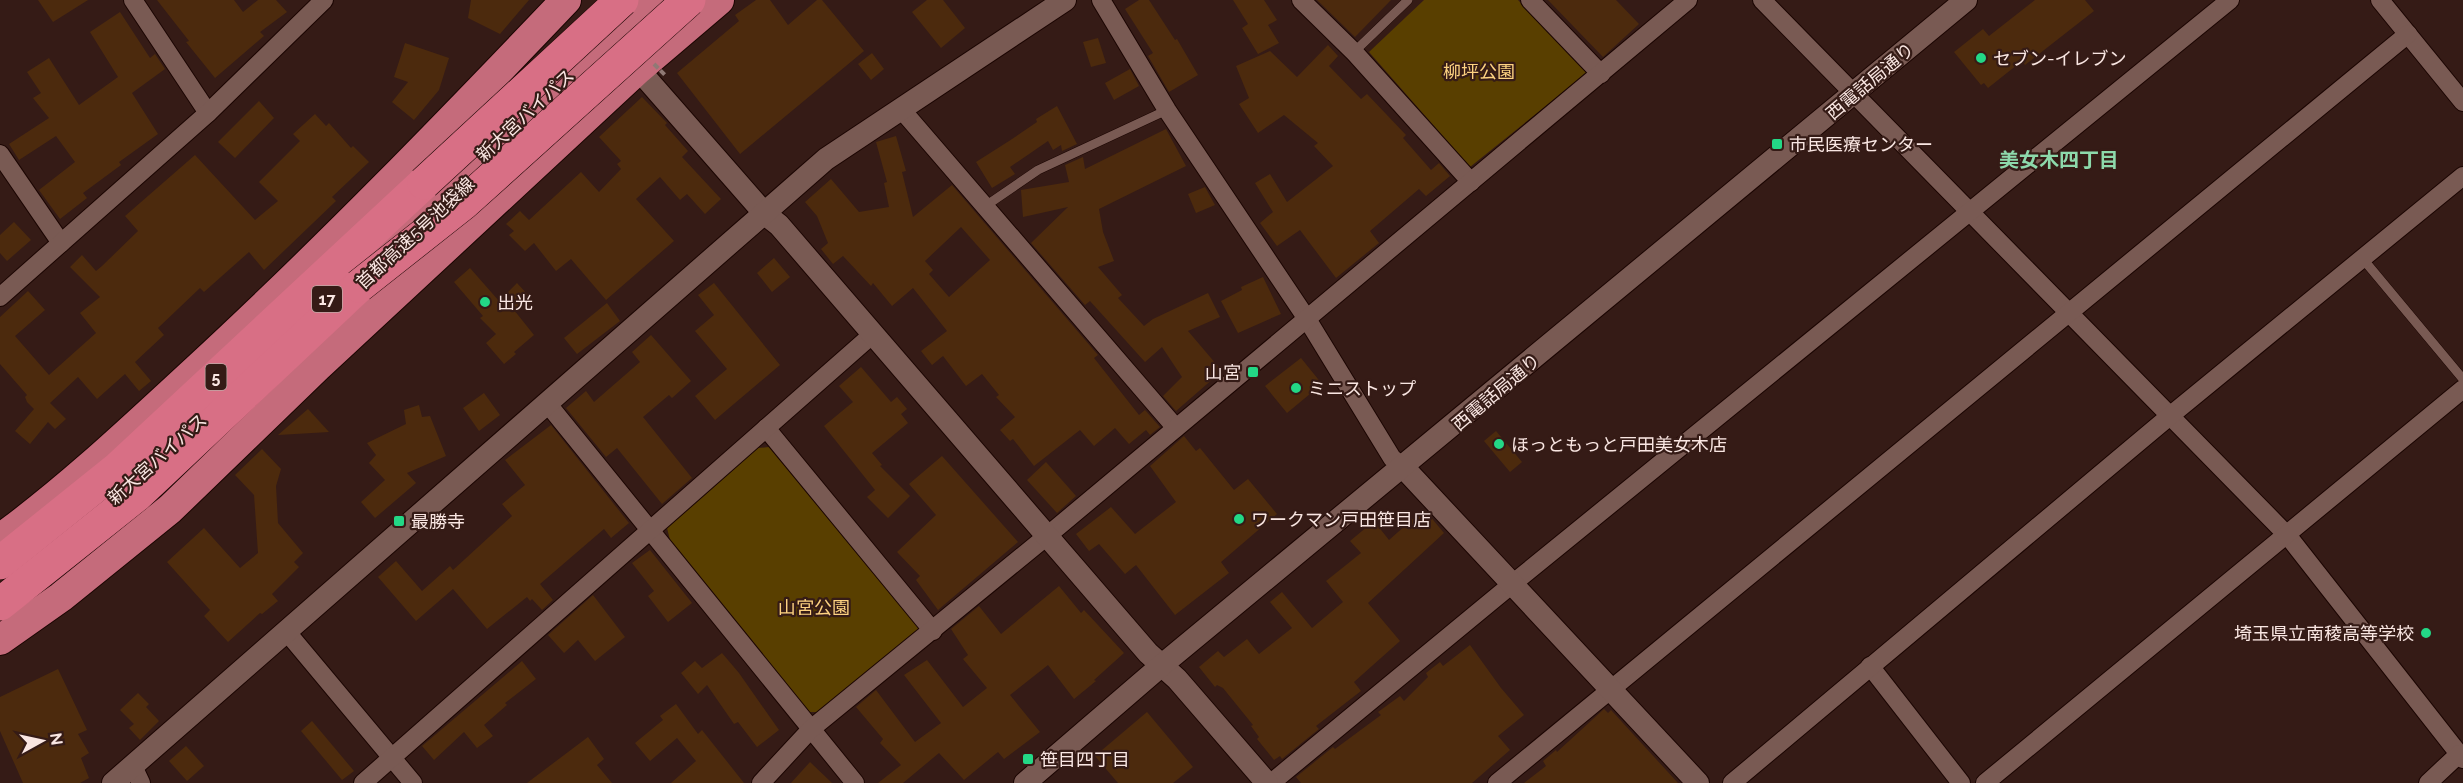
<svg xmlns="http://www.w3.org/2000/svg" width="2463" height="783" font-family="Raleway,'Noto Sans JP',sans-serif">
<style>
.green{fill:#593f00}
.building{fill:#4c2a0d;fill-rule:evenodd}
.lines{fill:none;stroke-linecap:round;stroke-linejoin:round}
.service-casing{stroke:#1b0502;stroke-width:10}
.minor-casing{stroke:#1b0502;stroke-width:20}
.tertiary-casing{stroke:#1b0502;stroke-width:24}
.trunk-casing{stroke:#1b0502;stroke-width:32}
.motorway-casing{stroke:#1b0502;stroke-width:34}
.service{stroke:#795a53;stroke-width:9}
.minor{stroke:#795a53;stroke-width:18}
.tertiary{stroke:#795a53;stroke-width:22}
.trunk{stroke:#c56b7b;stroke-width:30}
.motorway{stroke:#d86f85;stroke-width:33}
.motorway-bridge-casing{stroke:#1b0502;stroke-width:34;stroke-linecap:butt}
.path-bridge{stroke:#907975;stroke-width:4;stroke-dasharray:6 3;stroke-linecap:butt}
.motorway-bridge{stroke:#d86f85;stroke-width:33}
.poi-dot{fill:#23d886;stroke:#351b16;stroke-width:2}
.labels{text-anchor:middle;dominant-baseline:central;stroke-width:4.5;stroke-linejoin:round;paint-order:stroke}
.shield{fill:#351b16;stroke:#bea9a5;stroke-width:1.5}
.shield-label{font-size:16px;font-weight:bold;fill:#f9e6e2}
.poi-label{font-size:18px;fill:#f9e6e2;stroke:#351b16;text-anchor:start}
.park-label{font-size:18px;fill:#fdd281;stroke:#351b16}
.street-label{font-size:18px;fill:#f9e6e2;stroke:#351b16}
.neighbourhood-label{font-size:20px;font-weight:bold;fill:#8dd9ab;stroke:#351b16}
</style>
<rect width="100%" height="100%" fill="#351b16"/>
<g class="green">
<polygon points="1424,0 1518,0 1587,73 1470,167 1369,52"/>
<polygon points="769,447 918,621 918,630 818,712 808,712 670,540 667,528 758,448"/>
</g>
<g class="building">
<polygon points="38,0 88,0 53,22"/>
<polygon points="157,0 234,0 243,12 258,0 276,0 287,12 260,32 264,36 215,78 186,42 189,41"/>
<polygon points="471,0 529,0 500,34 468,18"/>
<polygon points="756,0 770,0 788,25 817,0 822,0 864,51 740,154 677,73 739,21 735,15"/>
<polygon points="927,0 943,0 965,28 941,48 912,12"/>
<polygon points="1139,0 1149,0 1175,40 1177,39 1198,75 1169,92 1148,56 1153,53 1125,9"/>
<polygon points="1233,0 1264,0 1277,20 1268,25 1279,43 1258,54 1242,28 1248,24"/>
<polygon points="1317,0 1391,0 1355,37"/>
<polygon points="1548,0 1616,0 1639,24 1603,57"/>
<polygon points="2035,0 2085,0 2094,11 2025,65 2022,61 1988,88 1984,83 1981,85 1954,52 1983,29 1989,36"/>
<polygon points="120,12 150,58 155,54 165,69 132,93 158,134 119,162 121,165 83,193 87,198 60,219 39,190 75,162 56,136 19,160 9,144 49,118 33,98 41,93 27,72 49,58 79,105 118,77 90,32"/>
<polygon points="1098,38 1106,63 1091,67 1083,42"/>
<polygon points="405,43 449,58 439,90 414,120 392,102 408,82 394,77"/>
<polygon points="1328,45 1338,56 1329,66 1361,99 1367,94 1406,135 1403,138 1431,170 1439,163 1450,176 1426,196 1419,189 1370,231 1379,243 1336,278 1300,230 1277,246 1260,223 1273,212 1255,183 1270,174 1287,202 1333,166 1314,146 1318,143 1284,115 1258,133 1239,104 1249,98 1236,66 1270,51 1297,77"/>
<polygon points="872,53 884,69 871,80 858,64"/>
<polygon points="1130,69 1139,86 1114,100 1105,83"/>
<polygon points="642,97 667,123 665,125 688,151 682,157 721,199 705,214 687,194 680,200 660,177 636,199 674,241 606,300 571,259 556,271 534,243 525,251 509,235 514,231 506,224 520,211 529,220 581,172 599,192 621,169 617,164 621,161 599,137"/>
<polygon points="259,101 274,118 235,158 218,142"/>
<polygon points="1057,106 1077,144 1062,151 1061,145 1053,150 1048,141 1010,167 1015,174 992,188 976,162 1009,141 1037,122 1036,119"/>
<polygon points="315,114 326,126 329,123 351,148 353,146 369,162 332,197 336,201 264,270 249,252 204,292 200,288 158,328 164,335 135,362 151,381 139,391 125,374 97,399 78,377 50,403 66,419 55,429 48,422 30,444 15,431 34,409 27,402 25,397 27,395 0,364 0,317 28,291 45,310 15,336 49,375 96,333 80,313 100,297 70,267 82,255 96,271 102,266 138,231 125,216 195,155 255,220 278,201 259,182 300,141 293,134"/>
<polygon points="1166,129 1186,166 1099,209 1103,232 1114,261 1098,267 1122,295 1118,298 1144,326 1153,319 1208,293 1220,317 1188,331 1222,371 1176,411 1163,396 1182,377 1162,347 1145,362 1090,301 1085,305 1031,243 1068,207 1023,217 1021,190 1069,182 1065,165 1083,157 1085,169"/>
<path d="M896 136 906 171 902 172 913 217 952 185 1098 355 1094 358 1139 415 1145 410 1160 427 1150 435 1146 430 1129 444 1115 428 1094 446 1080 430 1034 466 1013 439 1010 441 1000 430 1015 417 996 397 999 395 982 374 966 386 943 356 932 365 921 351 947 331 913 288 892 306 873 283 871 286 843 256 833 264 821 249 828 243 817 216 805 202 831 179 859 212 889 207 884 183 887 182 876 142ZM961 227 990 260 949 297 929 274 933 270 925 261Z"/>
<polygon points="1205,187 1215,205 1196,213 1188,194"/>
<polygon points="14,222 31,240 7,261 0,253 0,235"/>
<polygon points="774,258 790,277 772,292 757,273"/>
<polygon points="470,268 499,301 517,283 529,296 514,310 534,335 514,352 516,354 504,364 486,343 496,334 480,318 483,316 454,282"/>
<polygon points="1263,277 1281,314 1238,333 1221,301 1242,290 1241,287"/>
<polygon points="714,283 780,365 715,420 695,396 727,369 695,331 714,315 698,295"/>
<polygon points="607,303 620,321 577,354 564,338"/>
<polygon points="651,335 691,381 672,398 669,395 643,417 692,478 662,504 617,448 606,457 566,408 586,391 594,402 640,362 632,352"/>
<polygon points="1301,358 1322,384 1287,413 1265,386"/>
<polygon points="861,367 891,402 897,397 907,409 901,414 908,423 872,453 882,465 880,466 910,496 888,518 867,497 875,490 824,426 853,402 839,386"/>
<polygon points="484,393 500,415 479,431 463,408"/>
<polygon points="419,405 422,417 430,416 446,456 407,473 416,483 375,518 361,502 385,480 369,463 376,455 367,443 406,424 404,410"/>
<polygon points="308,409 329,432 278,435"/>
<polygon points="551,425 629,523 611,538 604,529 540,584 553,600 542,610 532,599 530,601 527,597 487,629 453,589 416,621 378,577 396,561 422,591 450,566 453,570 512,516 502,504 525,485 505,460"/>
<polygon points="1496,431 1522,462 1510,472 1484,441"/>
<polygon points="1184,436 1196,451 1200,448 1234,490 1248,479 1277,514 1221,562 1229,573 1175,615 1136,565 1125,574 1099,544 1089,551 1076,534 1111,507 1135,534 1176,502 1150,466"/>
<polygon points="262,449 281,469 276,486 278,523 303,553 294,562 299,567 272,594 278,601 262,614 260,613 228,642 204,616 210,610 167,562 204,528 240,568 258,553 254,495 235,475"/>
<polygon points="942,456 1018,542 938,610 916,580 920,576 897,552 936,515 909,484"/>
<polygon points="1046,462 1076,496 1057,513 1027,480"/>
<polygon points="1424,509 1444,533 1368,603 1400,641 1354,682 1361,691 1316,726 1319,729 1282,759 1280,756 1274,760 1257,739 1259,737 1251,726 1253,725 1223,688 1217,685 1215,687 1199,667 1218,651 1224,657 1247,639 1259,654 1292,628 1270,602 1282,592 1312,628 1343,602 1326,581 1361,553 1350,541 1374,521 1389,540"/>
<polygon points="650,550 692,603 668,622 648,596 654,591 632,563"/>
<polygon points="1059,586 1081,613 1084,610 1124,653 1094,680 1096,681 1074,699 1048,665 1010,695 1040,732 1004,759 998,752 964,780 939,753 903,783 878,783 901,765 880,743 883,739 856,707 876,690 915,742 941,723 904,675 927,660 963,707 987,688 963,659 968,655 951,629 979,606 1001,634"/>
<polygon points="593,595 625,637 595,661 578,640 564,653 548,635"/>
<polygon points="1470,645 1501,688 1524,715 1498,736 1510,750 1472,783 1301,783 1296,777 1333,747 1335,749 1381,715 1378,712 1400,696 1404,701 1428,677 1426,673 1440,662 1443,666"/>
<polygon points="722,653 739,673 779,730 757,747 738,722 734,724 707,685 698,694 681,673 695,661 702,668"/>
<polygon points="522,661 536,679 505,703 507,705 484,725 493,736 477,748 464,732 434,760 422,746"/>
<polygon points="58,669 87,730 78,734 89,753 81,758 89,778 80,783 23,783 0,731 0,697"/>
<polygon points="138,693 149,704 146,707 159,721 140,740 129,728 134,724 120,710"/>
<polygon points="676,704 698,734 702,730 744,783 671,783 696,761 677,738 650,761 635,743 663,720 660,716"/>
<polygon points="1604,709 1608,713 1611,710 1678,783 1524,783 1546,766 1543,761 1556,750 1557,752"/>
<polygon points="1147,712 1193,767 1173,783 1118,783 1095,756"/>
<polygon points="312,721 354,771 342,780 301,731"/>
<polygon points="588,737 604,759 597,765 612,783 527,783"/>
<polygon points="186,746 204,766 187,781 169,761"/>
<polygon points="810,762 832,783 791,783"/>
</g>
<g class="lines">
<defs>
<g id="service">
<polyline points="1354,52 1408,0"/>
<polyline points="984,207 1038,170 1167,110"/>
<polyline points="2363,259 2463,379"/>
</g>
<g id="minor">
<polyline points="133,0 208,113"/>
<polyline points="1101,0 1167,110 1307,319 1392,458 1404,468"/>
<polyline points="1301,0 1354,52 1471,182"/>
<polyline points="1530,0 1601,74"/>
<polyline points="1762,0 2288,536 2463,759"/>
<polyline points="2380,0 2463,102"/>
<polyline points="901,109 1176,428"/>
<polyline points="0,154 61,243"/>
<polyline points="0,297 208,113 324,0"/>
<polyline points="547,403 855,783"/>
<polyline points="766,428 933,631"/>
<polyline points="286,631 413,783"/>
<polyline points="1870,666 1961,783"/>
<polyline points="133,766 141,783"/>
<polyline points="363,783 873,334"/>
<polyline points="761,783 811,729 1047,536 1688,0"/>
<polyline points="1271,783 1511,585 2230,0"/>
<polyline points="1497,783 2408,34"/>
<polyline points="1732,783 2171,415 2463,176"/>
<polyline points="1985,783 2463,389"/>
<polyline points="2428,783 2459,754"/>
</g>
<g id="tertiary">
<polyline points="638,69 765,214 779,225 1148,653 1177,679 1267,783"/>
<polyline points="1404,468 1698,783"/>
<polyline points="113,783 826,159 1065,0"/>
<polyline points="1025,783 1162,665 1966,0"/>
</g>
<g id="trunk">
<polyline points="354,274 649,0"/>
<path d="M0 539C70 488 133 428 196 370 325 251 446 126 566 0"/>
<polyline points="0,640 61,597 170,509 317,367 638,69 719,0"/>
</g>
<g id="motorway">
<polyline points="0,563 118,468 424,183"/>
<polyline points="0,604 137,495 359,286"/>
</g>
</defs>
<use href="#service" class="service-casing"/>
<use href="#minor" class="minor-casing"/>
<use href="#tertiary" class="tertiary-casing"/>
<use href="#trunk" class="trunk-casing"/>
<use href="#motorway" class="motorway-casing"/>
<use href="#service" class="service"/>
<use href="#minor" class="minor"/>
<use href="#tertiary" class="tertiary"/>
<use href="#trunk" class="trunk"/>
<use href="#motorway" class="motorway"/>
<defs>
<g id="motorway-bridge">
<polyline points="424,183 622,0"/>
<polyline points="359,286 464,203 689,0"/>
</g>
</defs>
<use href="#motorway-bridge" class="motorway-bridge-casing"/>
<polyline class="path-bridge" points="654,64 666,76"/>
<use href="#motorway-bridge" class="motorway-bridge"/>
</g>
<g class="poi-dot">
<circle cx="1981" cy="58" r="6"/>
<rect x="1771" y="138" width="12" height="12" rx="3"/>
<circle cx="485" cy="302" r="6"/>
<rect x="1247" y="366" width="12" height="12" rx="3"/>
<circle cx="1296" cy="388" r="6"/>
<circle cx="1499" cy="444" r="6"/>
<circle cx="1239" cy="519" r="6"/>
<rect x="393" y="515" width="12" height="12" rx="3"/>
<circle cx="2426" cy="633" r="6"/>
<rect x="1022" y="753" width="12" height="12" rx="3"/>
</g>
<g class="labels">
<g class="shield">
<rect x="312" y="286" width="30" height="26" rx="4.5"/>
<rect x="205.5" y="364" width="21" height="26" rx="4.5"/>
</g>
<g class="shield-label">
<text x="327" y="299">17</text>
<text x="216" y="377">5</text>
</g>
<g class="poi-label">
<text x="1993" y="58">セブン-イレブン</text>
<text x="1789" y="144">市民医療センター</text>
<text x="497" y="302">出光</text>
<text x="1241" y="372" text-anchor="end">山宮</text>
<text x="1308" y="388">ミニストップ</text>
<text x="1511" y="444">ほっともっと戸田美女木店</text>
<text x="1251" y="519">ワークマン戸田笹目店</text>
<text x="411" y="521">最勝寺</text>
<text x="2414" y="633" text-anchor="end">埼玉県立南稜高等学校</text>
<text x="1040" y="759">笹目四丁目</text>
</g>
<g class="park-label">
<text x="1479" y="71">柳坪公園</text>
<text x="814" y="607">山宮公園</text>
</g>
<g class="street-label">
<text transform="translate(1870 81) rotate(-40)">西電話局通り</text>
<text transform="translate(525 115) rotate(-43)">新大宮バイパス</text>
<text transform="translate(415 233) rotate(-43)">首都高速5号池袋線</text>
<text transform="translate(1496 392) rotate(-40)">西電話局通り</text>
<text transform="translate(157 459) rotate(-42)">新大宮バイパス</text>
</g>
<g class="neighbourhood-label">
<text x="2059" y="160">美女木四丁目</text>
</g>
</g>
<g transform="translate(42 741) rotate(82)" stroke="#351b16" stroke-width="4.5" paint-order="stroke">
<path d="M0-4.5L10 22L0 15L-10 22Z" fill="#f9e6e2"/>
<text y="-9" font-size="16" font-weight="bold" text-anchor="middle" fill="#f9e6e2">N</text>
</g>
</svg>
